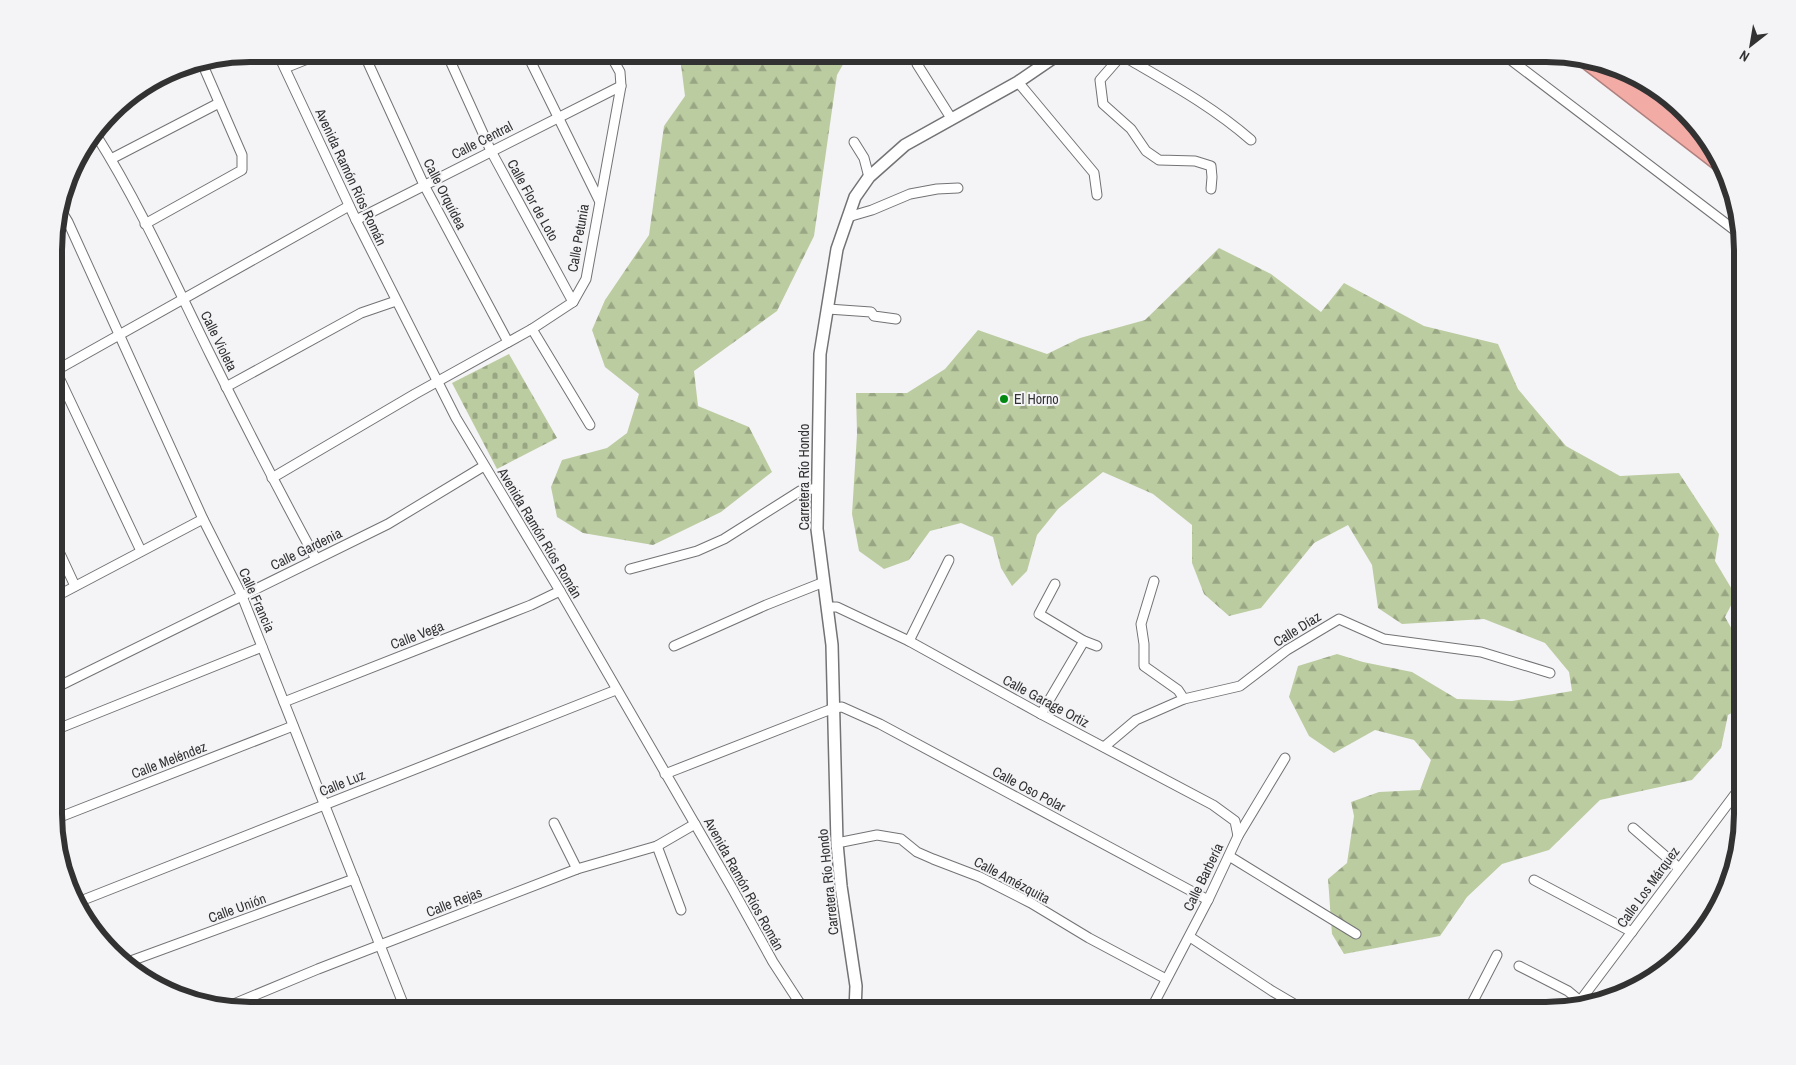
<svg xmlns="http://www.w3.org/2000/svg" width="1796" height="1065" font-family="'Archivo Narrow',sans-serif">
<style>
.forest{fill:url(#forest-firs)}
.cemetery{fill:url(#cemetery-stones)}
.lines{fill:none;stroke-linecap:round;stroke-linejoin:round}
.street-casing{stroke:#737375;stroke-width:11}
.secondary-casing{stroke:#737375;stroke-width:14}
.highway-casing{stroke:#af817e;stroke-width:18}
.street{stroke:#fff;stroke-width:9}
.secondary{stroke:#fff;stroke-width:11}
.highway{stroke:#f3aba6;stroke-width:15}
.poi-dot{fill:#028912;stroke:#f4f4f7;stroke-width:2}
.labels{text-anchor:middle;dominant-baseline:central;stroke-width:4;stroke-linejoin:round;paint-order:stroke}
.street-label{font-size:14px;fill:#323233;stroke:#f4f4f7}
.poi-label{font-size:14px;fill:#323233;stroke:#f4f4f7;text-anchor:start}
.rim{fill:none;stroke:#323233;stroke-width:6}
</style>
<defs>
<pattern id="forest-firs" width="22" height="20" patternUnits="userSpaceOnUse" patternTransform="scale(1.25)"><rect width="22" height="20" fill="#bccca1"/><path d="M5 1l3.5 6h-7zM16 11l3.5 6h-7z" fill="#99a684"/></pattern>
<pattern id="cemetery-stones" width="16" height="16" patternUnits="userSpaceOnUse" patternTransform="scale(1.25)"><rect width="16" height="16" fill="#bccca1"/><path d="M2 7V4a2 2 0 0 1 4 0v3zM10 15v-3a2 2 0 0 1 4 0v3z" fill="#99a684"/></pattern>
</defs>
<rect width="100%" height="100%" fill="#f4f4f7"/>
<g class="forest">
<polygon points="678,54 849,54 837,75 814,236 777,311 694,371 698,406 749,427 772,472 721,512 653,545 583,533 557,517 551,487 562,460 607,448 627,433 639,394 605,367 592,330 605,300 649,235 664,126 685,96 680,57"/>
<polygon points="1219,248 1271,274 1321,312 1344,283 1424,326 1498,344 1518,389 1566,446 1620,476 1679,473 1719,534 1715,561 1736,596 1725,617 1742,647 1742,707 1728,715 1721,748 1692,780 1600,800 1549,850 1502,864 1467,897 1440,936 1344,954 1332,934 1328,879 1347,863 1354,816 1351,802 1379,792 1420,790 1431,760 1414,740 1375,730 1334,753 1309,736 1289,697 1298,666 1337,654 1363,662 1412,672 1457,699 1512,701 1572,691 1569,672 1545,643 1484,619 1402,624 1378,608 1372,565 1348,525 1314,543 1261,608 1229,616 1204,594 1192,563 1192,525 1153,494 1103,472 1058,509 1037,535 1027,571 1012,586 1001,568 993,537 961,523 930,531 909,560 884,569 859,551 852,514 857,434 856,393 907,393 945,369 978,330 1047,354 1080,338 1145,320"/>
<polygon points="1716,911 1684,954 1678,959 1679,943 1707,912"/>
</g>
<polygon class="cemetery" points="509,354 557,438 497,469 452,383"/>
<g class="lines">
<defs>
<g id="street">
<polyline points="278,54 356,220 456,418 560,591 732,888 773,962 799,1002 808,1011"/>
<polyline points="364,54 424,185 508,342"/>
<polyline points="447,54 491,151 573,302"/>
<polyline points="527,54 599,200"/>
<path d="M1125 54 1130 60C1173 85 1213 107 1251 140"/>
<polyline points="1503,54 1741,235"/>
<polyline points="1125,55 1121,56 1100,80 1103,104 1131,129 1146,151 1159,160 1195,161 1211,166 1212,177 1211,189"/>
<polyline points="917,64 951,118"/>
<polyline points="285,68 315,56 325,54"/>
<polyline points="1018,82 1094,173 1097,195"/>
<path d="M96 135C139 203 174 281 210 354 244 423 279 491 316 559"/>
<polyline points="854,142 864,158 869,177"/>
<polyline points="111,159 219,103"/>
<polyline points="60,209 68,222 203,519 242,596 406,1011"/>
<polyline points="848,217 872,210 910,194 937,189 958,188"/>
<polyline points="356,220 621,86"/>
<polyline points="145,224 242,170 242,155 202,63"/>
<polyline points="828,309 871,312 874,316 896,319"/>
<polyline points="532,329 590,425"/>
<polyline points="55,369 141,551"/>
<polyline points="55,371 349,206"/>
<polyline points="226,387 361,313 396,301"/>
<polyline points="272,478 415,394 532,329 573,302 586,279 621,86 620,72 610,54"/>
<polyline points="55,543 75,586"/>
<polyline points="630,569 697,551 724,539 800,491 818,488"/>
<polyline points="1154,581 1141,624 1144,644 1144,666 1178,690 1184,699"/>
<polyline points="1055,584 1039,614 1084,641 1097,646"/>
<polyline points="55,597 203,519"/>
<polyline points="827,607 837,607 909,641 1041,714 1213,805 1235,821 1238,836"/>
<polyline points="909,641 949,560"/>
<polyline points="674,646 766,605 824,582"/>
<polyline points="55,688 388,524 484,466"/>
<polyline points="284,702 531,605 560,591"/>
<polyline points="1041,714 1084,641"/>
<polyline points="55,730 262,647"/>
<polyline points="1104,747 1136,720 1184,699 1240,686 1287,650 1339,619 1384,639 1481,652 1550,673"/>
<polyline points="665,774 834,708 842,707 880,724 1208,900"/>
<polyline points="55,819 293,726"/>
<polyline points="554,823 577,869"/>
<polyline points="1633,828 1679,868"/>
<polyline points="837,843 877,835 901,839 917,852 933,859 980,877 1031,903 1089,938 1166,979"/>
<polyline points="657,846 681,910"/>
<polyline points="1229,856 1356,934"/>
<polyline points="1534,880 1632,932"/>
<polyline points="78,902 616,690"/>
<polyline points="1190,937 1272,991 1306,1011"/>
<polyline points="128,962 354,879"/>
<polyline points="1519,966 1568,991 1580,1001"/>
<polyline points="1577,1005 1742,785"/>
<polyline points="224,1008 318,969 577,869 657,846 695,824"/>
<polyline points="1150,1011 1208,900 1238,836 1285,758"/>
<polyline points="1468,1011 1497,955"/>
</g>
<polyline id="secondary" points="855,1011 856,986 841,886 837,843 832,645 817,529 820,354 837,249 855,197 869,177 905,145 1018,82 1059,54"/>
<g id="highway">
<polyline points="1584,59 1719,163"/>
<polyline points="1623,71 1699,130"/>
</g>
</defs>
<use href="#street" class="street-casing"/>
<use href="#secondary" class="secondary-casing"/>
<use href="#highway" class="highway-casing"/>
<use href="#street" class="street"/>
<use href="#secondary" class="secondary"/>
<use href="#highway" class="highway"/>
</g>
<circle class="poi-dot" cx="1004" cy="399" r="5"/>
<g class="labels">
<g class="street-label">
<text transform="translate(482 140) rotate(-27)">Calle Central</text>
<text transform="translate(351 177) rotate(65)">Avenida Ramón Ríos Román</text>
<text transform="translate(445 194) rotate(63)">Calle Orquídea</text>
<text transform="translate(533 200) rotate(61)">Calle Flor de Loto</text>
<text transform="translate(578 238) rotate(-80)">Calle Petunia</text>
<text transform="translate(219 341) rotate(64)">Calle Violeta</text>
<text transform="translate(804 477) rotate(-90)">Carretera Río Hondo</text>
<text transform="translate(540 533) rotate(59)">Avenida Ramón Ríos Román</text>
<text transform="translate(306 549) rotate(-26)">Calle Gardenia</text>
<text transform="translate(257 600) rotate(66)">Calle Francia</text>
<text transform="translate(1297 629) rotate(-32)">Calle Díaz</text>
<text transform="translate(417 635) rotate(-21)">Calle Vega</text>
<text transform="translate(1046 701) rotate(28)">Calle Garage Ortiz</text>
<text transform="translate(169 760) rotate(-21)">Calle Meléndez</text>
<text transform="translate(342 783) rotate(-22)">Calle Luz</text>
<text transform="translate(1029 789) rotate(28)">Calle Oso Polar</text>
<text transform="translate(1203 877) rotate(-64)">Calle Barbería</text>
<text transform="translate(1012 880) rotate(28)">Calle Amézquita</text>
<text transform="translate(828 882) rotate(-96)">Carretera Río Hondo</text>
<text transform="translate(744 884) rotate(61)">Avenida Ramón Ríos Román</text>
<text transform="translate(1648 887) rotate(-54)">Calle Los Márquez</text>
<text transform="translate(454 902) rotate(-21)">Calle Rejas</text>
<text transform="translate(237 908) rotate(-20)">Calle Unión</text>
</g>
<g class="poi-label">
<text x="1014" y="399">El Horno</text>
</g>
</g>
<path d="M0 0H1796V1065H0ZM250 62H1546A188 188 0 0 1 1734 250V814A188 188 0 0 1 1546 1002H250A188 188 0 0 1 62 814V250A188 188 0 0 1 250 62Z" fill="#f4f4f7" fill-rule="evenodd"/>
<path class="rim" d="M250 62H1546A188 188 0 0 1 1734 250V814A188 188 0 0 1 1546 1002H250A188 188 0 0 1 62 814V250A188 188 0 0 1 250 62Z"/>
<g transform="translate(1751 45) rotate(211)" stroke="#f4f4f7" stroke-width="4" paint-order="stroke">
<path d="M0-4L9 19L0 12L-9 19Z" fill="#323233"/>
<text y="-8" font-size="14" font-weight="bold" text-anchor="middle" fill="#323233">N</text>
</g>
</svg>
